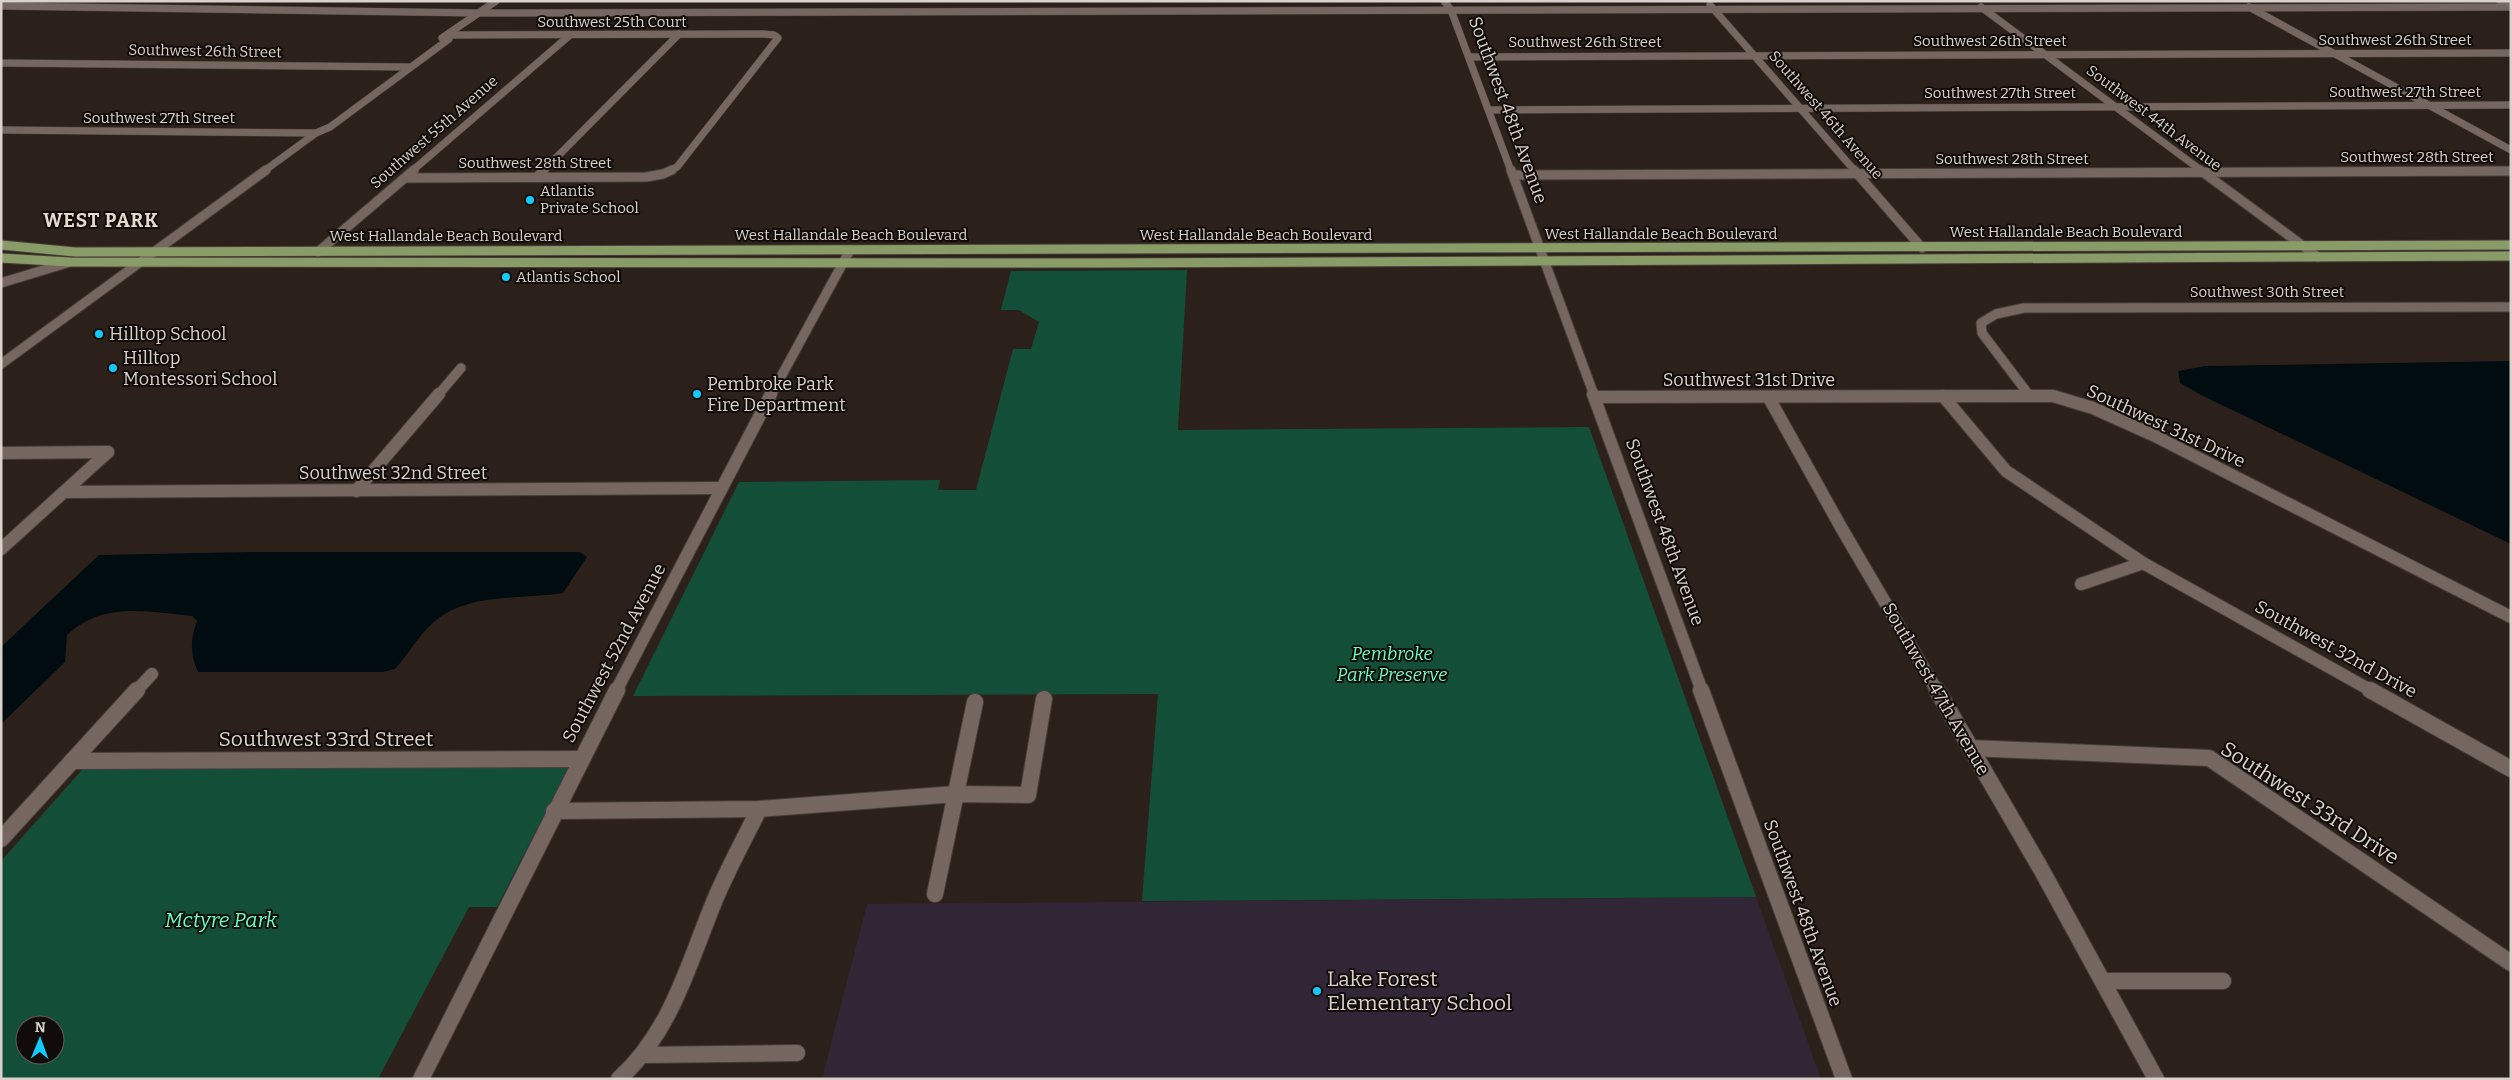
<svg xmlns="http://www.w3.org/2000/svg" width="2512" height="1080" font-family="Bitter,serif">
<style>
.education{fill:#312635}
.green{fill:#134f38;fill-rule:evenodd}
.water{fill:#010c11}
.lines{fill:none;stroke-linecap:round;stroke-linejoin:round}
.minor-far3-casing{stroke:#473e39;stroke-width:8}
.minor-far2-casing{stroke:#473e39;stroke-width:11}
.minor-far1-casing{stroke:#473e39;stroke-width:14}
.minor-casing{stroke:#473e39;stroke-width:18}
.tertiary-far3-casing{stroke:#473e39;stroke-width:8}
.tertiary-far2-casing{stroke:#473e39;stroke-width:11}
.tertiary-far1-casing{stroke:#473e39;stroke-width:14}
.tertiary-casing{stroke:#473e39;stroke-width:18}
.primary-casing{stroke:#473e39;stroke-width:11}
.minor-far3{stroke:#75675f;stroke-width:7}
.minor-far2{stroke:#75675f;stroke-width:9}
.minor-far1{stroke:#75675f;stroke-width:12}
.minor{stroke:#75675f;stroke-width:16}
.tertiary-far3{stroke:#75675f;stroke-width:7}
.tertiary-far2{stroke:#75675f;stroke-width:9}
.tertiary-far1{stroke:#75675f;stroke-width:12}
.tertiary{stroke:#75675f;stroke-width:16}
.primary{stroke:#899c67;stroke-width:9}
.poi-dot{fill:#12cafb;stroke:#110c09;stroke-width:2}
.labels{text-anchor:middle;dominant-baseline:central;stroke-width:4;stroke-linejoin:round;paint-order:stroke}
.far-street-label{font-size:15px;fill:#d8d1cc;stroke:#110c09}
.far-poi-label{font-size:15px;fill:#d8d1cc;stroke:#110c09;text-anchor:start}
.street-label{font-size:18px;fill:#d8d1cc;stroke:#110c09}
.poi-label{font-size:18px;fill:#d8d1cc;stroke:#110c09;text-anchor:start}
.park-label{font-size:18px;font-style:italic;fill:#6afdc1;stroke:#110c09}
.far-district-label{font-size:19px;font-weight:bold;letter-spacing:1px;fill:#e8d9cf;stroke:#110c09}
.near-street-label{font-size:21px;fill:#d8d1cc;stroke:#110c09}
.near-park-label{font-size:21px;font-style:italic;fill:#6afdc1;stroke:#110c09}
.near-poi-label{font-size:21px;fill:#d8d1cc;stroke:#110c09;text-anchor:start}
</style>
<rect width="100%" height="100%" fill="#2c211a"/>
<polygon class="education" points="1756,897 1821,1079 822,1079 867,904"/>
<g class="green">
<polygon points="1187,270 1178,430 1589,427 1756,897 1142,901 1158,694 633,696 739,482 940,480 938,490 976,490 1013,349 1031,349 1039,322 1019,310 1001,310 1011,271"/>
<path d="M572 760 497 907H469L378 1079H1V861L88 763ZM25 1025H55V1055H25Z"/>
</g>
<g class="water">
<polygon points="2511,361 2511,544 2201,395 2180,383 2178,371 2205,366"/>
<path d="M249 552H580L587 557 563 593C521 600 468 592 434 622 419 634 408 655 395 669L383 672H198C190 654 190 640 197 621L192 616C147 612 104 601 67 635L65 662 1 724V647L99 555Z"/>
</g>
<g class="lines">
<defs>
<g id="minor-far3">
<polyline points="1444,1 1451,10 1511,171"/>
<polyline points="1710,5 1855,171"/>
<polyline points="1,6 480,13 2511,7"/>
<polyline points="1981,7 2202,171"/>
<polyline points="2249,7 2511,150"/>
<polyline points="449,35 763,34 774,35 778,38 677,167 669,171"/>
<polyline points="1469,57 2511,53"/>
<polyline points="1,63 409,67"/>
<polyline points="1489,110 2511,105"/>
<polyline points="1,130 316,133"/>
<polyline points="412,171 570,35"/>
<polyline points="543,171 679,34"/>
</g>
<g id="minor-far2">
<polyline points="1511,170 1540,249"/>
<polyline points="1854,170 1922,248"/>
<polyline points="2200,170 2318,257"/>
<polyline points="1514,175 2511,171"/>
<polyline points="537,177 544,170"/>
<polyline points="406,178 646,177 663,174 672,170"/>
<polyline points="318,252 414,170"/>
<polyline points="1,283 70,262"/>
<polyline points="438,395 461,368"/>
<polyline points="2029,395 1982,333 1981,323 1996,314 2024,308 2511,307"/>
</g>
<g id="minor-far1">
<polyline points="1943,396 2006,471 2143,563 2372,691"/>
<polyline points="1596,397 2053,396 2093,408 2153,435 2511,617"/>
<polyline points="1769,398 1842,529 1937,691"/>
<polyline points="1,453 108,452"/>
<polyline points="356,491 439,394"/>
<polyline points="64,492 722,488"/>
<polyline points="1,549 108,452"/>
<polyline points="2081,584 2143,563"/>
<polyline points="136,691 152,674"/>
</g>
<g id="minor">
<polyline points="1937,690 2041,869 2156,1079"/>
<polyline points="2370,690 2511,769"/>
<polyline points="1971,748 2209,758 2511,963"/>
<polyline points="72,761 580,759"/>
<polyline points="554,811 759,809 956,794 1028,795 1044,699"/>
<polyline points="1,839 137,690"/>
<polyline points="935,894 975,702"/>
<polyline points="2104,981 2223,981"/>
<polyline points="643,1055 797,1053"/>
<path d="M619 1079C671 1032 688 965 714 902 727 870 744 840 759 809"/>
</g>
<g id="tertiary-far3">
<polyline points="2500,1 2511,6"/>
<polyline points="442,38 496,1"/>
<polyline points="264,171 316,133 330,127 449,39 449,35"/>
</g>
<g id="tertiary-far2">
<polyline points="1540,249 1594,395"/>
<polyline points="1,364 266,170"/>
<polyline points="771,395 850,250"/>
</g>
<g id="tertiary-far1">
<polyline points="1593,394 1702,691"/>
<polyline points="616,691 771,394"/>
</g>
<g id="tertiary">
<polyline points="1701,690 1844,1079"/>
<polyline points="421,1079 617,690"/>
</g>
<g id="primary">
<polyline points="1,245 75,252 2511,245"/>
<polyline points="1,258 70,262 1100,263 2511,256"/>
</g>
</defs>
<use href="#minor-far3" class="minor-far3-casing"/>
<use href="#minor-far2" class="minor-far2-casing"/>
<use href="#minor-far1" class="minor-far1-casing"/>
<use href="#minor" class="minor-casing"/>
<use href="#tertiary-far3" class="tertiary-far3-casing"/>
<use href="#tertiary-far2" class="tertiary-far2-casing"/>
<use href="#tertiary-far1" class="tertiary-far1-casing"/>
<use href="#tertiary" class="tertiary-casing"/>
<use href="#primary" class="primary-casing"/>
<use href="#minor-far3" class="minor-far3"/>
<use href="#minor-far2" class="minor-far2"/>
<use href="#minor-far1" class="minor-far1"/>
<use href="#minor" class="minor"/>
<use href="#tertiary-far3" class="tertiary-far3"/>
<use href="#tertiary-far2" class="tertiary-far2"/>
<use href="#tertiary-far1" class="tertiary-far1"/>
<use href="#tertiary" class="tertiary"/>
<use href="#primary" class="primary"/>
</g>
<g class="poi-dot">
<circle cx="530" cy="200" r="5"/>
<circle cx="506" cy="277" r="5"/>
<circle cx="99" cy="334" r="5"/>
<circle cx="113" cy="368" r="5"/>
<circle cx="697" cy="394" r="5"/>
<circle cx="1317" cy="991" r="5"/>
</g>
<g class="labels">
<g class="far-street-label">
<text x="612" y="22">Southwest 25th Court</text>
<text x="2395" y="40">Southwest 26th Street</text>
<text x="1990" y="41">Southwest 26th Street</text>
<text x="1585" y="42">Southwest 26th Street</text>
<text transform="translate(205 51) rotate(1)">Southwest 26th Street</text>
<text x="2405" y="92">Southwest 27th Street</text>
<text x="2000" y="93">Southwest 27th Street</text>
<text transform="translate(1826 115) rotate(49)">Southwest 46th Avenue</text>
<text x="159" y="118">Southwest 27th Street</text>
<text transform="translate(2154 118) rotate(37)">Southwest 44th Avenue</text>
<text transform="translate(434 132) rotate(-41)">Southwest 55th Avenue</text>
<text x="2417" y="157">Southwest 28th Street</text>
<text x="2012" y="159">Southwest 28th Street</text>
<text x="535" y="163">Southwest 28th Street</text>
<text x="2066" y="232">West Hallandale Beach Boulevard</text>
<text x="1661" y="234">West Hallandale Beach Boulevard</text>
<text x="851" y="235">West Hallandale Beach Boulevard</text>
<text x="1256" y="235">West Hallandale Beach Boulevard</text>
<text x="446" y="236">West Hallandale Beach Boulevard</text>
<text x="2267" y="292">Southwest 30th Street</text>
</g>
<g class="far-poi-label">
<text x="540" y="191">Atlantis<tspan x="540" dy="17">Private School</tspan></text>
<text x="516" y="277">Atlantis School</text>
</g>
<g class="street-label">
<text transform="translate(1508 110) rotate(70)">Southwest 48th Avenue</text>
<text x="1749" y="380">Southwest 31st Drive</text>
<text transform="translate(2166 426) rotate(25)">Southwest 31st Drive</text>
<text x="393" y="473">Southwest 32nd Street</text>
<text transform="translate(1665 532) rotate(70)">Southwest 48th Avenue</text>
<text transform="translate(2336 649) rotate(29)">Southwest 32nd Drive</text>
<text transform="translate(614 653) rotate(-62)">Southwest 52nd Avenue</text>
<text transform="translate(1936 689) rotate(60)">Southwest 47th Avenue</text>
<text transform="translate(1803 913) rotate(70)">Southwest 48th Avenue</text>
</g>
<g class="poi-label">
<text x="109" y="334">Hilltop School</text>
<text x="123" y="358">Hilltop<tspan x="123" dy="21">Montessori School</tspan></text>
<text x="707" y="384">Pembroke Park<tspan x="707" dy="21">Fire Department</tspan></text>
</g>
<g class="park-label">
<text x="1392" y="654">Pembroke<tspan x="1392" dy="21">Park Preserve</tspan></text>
</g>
<g class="far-district-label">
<text x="101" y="220">WEST PARK</text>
</g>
<g class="near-street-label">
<text x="326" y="739">Southwest 33rd Street</text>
<text transform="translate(2310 803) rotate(33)">Southwest 33rd Drive</text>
</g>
<g class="near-park-label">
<text x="221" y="920">Mctyre Park</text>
</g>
<g class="near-poi-label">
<text x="1327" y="979">Lake Forest<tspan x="1327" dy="24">Elementary School</tspan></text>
</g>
</g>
<rect width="2512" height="1080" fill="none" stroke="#d8d1cc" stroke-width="5"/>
<g transform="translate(40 1040) rotate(1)"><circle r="24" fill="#110c09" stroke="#615b57"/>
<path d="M0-4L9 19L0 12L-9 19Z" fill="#12cafb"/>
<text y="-8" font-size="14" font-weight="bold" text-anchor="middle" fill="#d8d1cc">N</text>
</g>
</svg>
